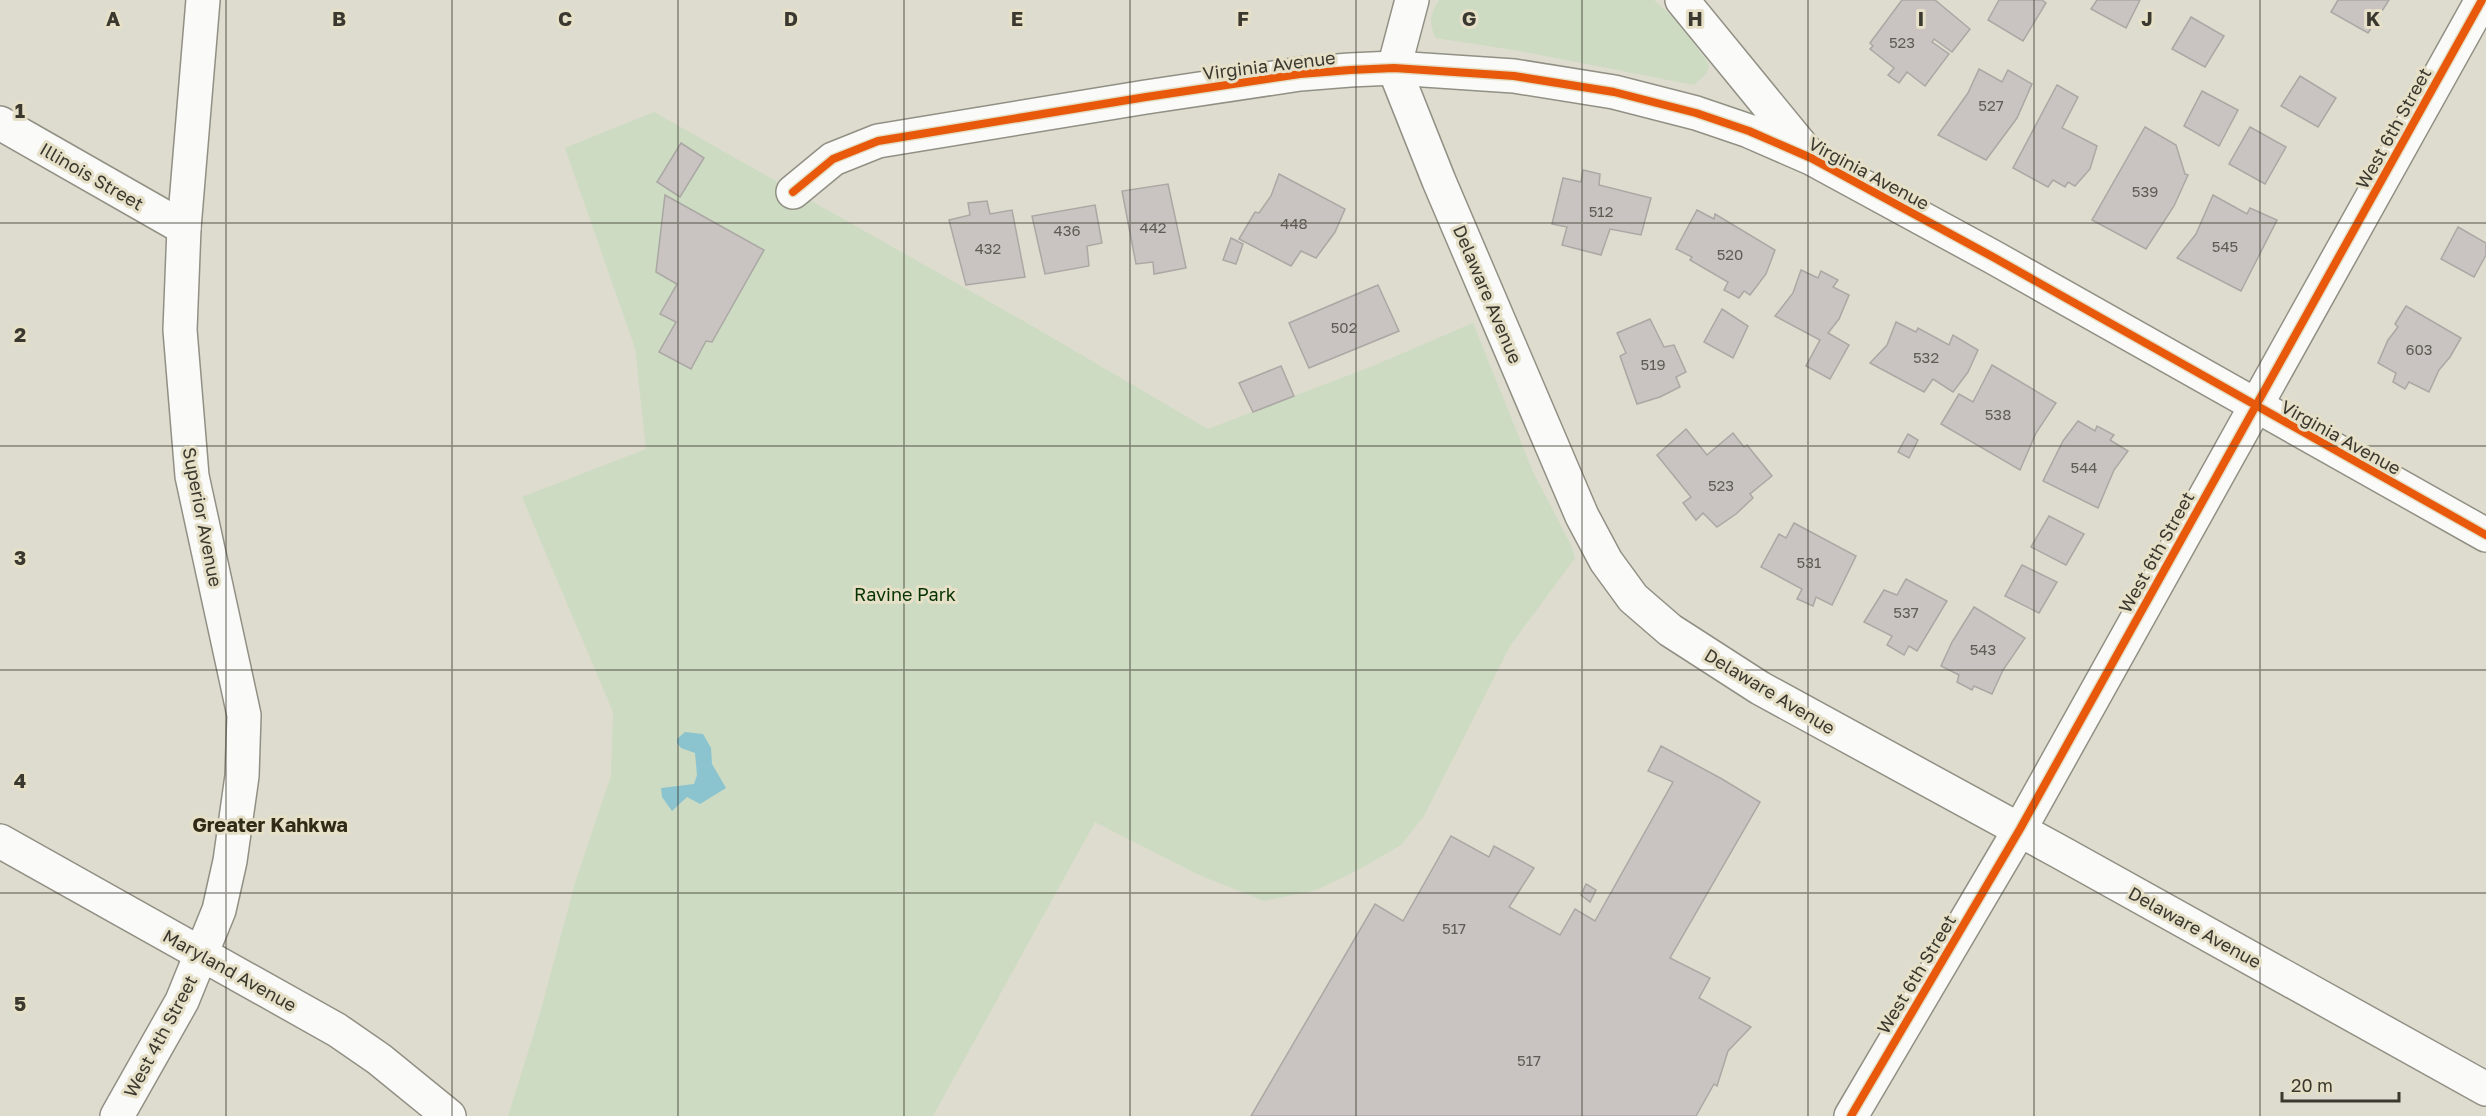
<svg xmlns="http://www.w3.org/2000/svg" width="2486" height="1116" font-family="'Golos Text',sans-serif">
<style>
.green{fill:#ccdbc2}
.water{fill:#8bc4cf}
.building{fill:#c9c4c1;stroke:#aba7a4;stroke-width:1.5}
.lines{fill:none;stroke-linecap:round;stroke-linejoin:round}
.minor-casing{stroke:#929085;stroke-width:36}
.tertiary-casing{stroke:#929085;stroke-width:36}
.minor{stroke:#fafaf8;stroke-width:33}
.tertiary{stroke:#fafaf8;stroke-width:33}
.cycleway-casing{stroke:#e5e0c7;stroke-width:11}
.cycleway{stroke:#e8590c;stroke-width:8}
.grid{fill:none;stroke:#3b392f;stroke-width:1.5;stroke-opacity:0.55}
.labels{text-anchor:middle;dominant-baseline:central;stroke-width:6;stroke-linejoin:round;paint-order:stroke}
.number-label{font-size:15px;fill:#5e5c54}
.street-label{font-size:18px;fill:#3b392f;stroke:#e5e0c7}
.park-label{font-size:18px;fill:#063400;stroke:#e5e0c7}
.neighbourhood-label{font-size:20px;font-weight:bold;fill:#302b17;stroke:#e5e0c7}
.grid-label{font-size:20px;text-anchor:middle;font-weight:bold;fill:#3b392f;stroke:#e5e0c7;stroke-width:6;stroke-linejoin:round;paint-order:stroke}
</style>
<rect width="100%" height="100%" fill="#dedcce"/>
<g class="green">
<path d="M1439 0H1654L1677 21 1709 64 1707 73 1694 85 1520 51 1436 38C1428 23 1430 15 1439 0Z"/>
<polygon points="654,112 1027,323 1208,429 1373,366 1473,323 1533,472 1571,545 1575,558 1510,646 1424,816 1401,845 1356,871 1316,890 1264,901 1197,874 1095,822 933,1116 508,1116 539,1017 575,883 611,776 613,712 522,497 646,449 635,348 565,148"/>
</g>
<polygon class="water" points="685,732 703,734 711,748 712,764 726,788 700,804 687,797 672,811 662,797 661,788 694,784 697,775 695,753 681,748 677,743 677,739"/>
<g class="building">
<polygon points="1902,0 1935,0 1970,29 1952,52 1934,39 1932,42 1949,54 1925,86 1907,72 1899,83 1888,75 1894,68 1870,49 1873,46 1870,43"/>
<polygon points="1999,0 2042,0 2046,3 2023,41 1988,20"/>
<polygon points="2097,0 2140,0 2126,28 2091,9"/>
<polygon points="2338,0 2389,0 2368,33 2331,12"/>
<polygon points="2191,17 2224,36 2205,67 2172,49"/>
<polygon points="1979,69 2002,82 2008,70 2032,84 2017,118 1986,160 1938,135 1968,93"/>
<polygon points="2300,76 2336,98 2318,127 2281,106"/>
<polygon points="2057,85 2078,97 2062,128 2097,146 2090,169 2075,186 2068,182 2065,187 2053,180 2048,187 2013,168"/>
<polygon points="2202,91 2238,110 2219,146 2184,126"/>
<polygon points="2145,127 2176,145 2185,174 2188,175 2174,206 2146,249 2092,220"/>
<polygon points="2250,127 2286,147 2265,184 2229,164"/>
<polygon points="681,143 704,158 680,197 657,182"/>
<polygon points="1583,170 1600,174 1599,185 1651,198 1641,235 1610,229 1601,255 1562,245 1567,227 1552,224 1563,178 1581,182"/>
<polygon points="1279,174 1345,209 1335,232 1316,258 1301,251 1291,266 1239,239 1255,212 1259,213 1271,196"/>
<polygon points="1168,184 1186,268 1154,274 1153,262 1136,264 1122,191"/>
<polygon points="665,195 764,250 712,342 706,341 691,369 659,352 676,322 660,314 677,284 656,272"/>
<polygon points="2213,195 2247,214 2250,208 2277,220 2241,291 2177,258 2196,234"/>
<polygon points="987,201 990,214 1012,210 1025,277 966,285 949,220 970,215 968,203"/>
<polygon points="1095,205 1102,243 1087,246 1089,266 1045,274 1032,216"/>
<polygon points="1697,210 1714,219 1715,214 1775,250 1766,274 1750,295 1744,291 1739,298 1724,290 1728,282 1690,260 1692,257 1676,249"/>
<polygon points="2458,227 2486,243 2486,255 2474,277 2441,259"/>
<polygon points="1231,238 1243,244 1236,264 1223,260"/>
<polygon points="1801,270 1818,278 1821,271 1838,280 1833,287 1849,295 1839,319 1828,333 1849,345 1830,379 1806,366 1820,340 1775,316 1793,293"/>
<polygon points="1378,285 1399,331 1309,368 1289,323"/>
<polygon points="2406,306 2461,338 2450,357 2439,370 2429,392 2409,382 2405,389 2393,382 2396,373 2378,363 2388,340 2398,327 2395,324"/>
<polygon points="1722,309 1748,326 1733,358 1704,342"/>
<polygon points="1650,319 1664,347 1674,345 1686,372 1676,377 1680,387 1660,397 1637,404 1620,356 1626,353 1617,333"/>
<polygon points="1896,322 1916,332 1918,328 1949,345 1953,335 1978,350 1968,372 1953,392 1933,379 1924,392 1870,363 1887,345"/>
<polygon points="1992,365 2056,403 2036,433 2020,470 1941,424 1959,394 1973,402"/>
<polygon points="1281,366 1294,396 1253,412 1239,383"/>
<polygon points="2078,421 2095,431 2097,426 2114,435 2110,440 2128,451 2114,470 2098,508 2043,481 2063,441"/>
<polygon points="1686,429 1707,455 1733,433 1744,447 1747,445 1772,476 1750,494 1753,498 1736,514 1717,527 1703,513 1696,520 1683,503 1691,497 1657,455"/>
<polygon points="1908,434 1918,440 1909,458 1898,452"/>
<polygon points="2049,516 2084,534 2066,565 2031,547"/>
<polygon points="1794,523 1856,556 1832,605 1816,597 1813,606 1797,599 1802,589 1761,567 1779,534 1786,538"/>
<polygon points="2022,565 2057,582 2039,613 2005,596"/>
<polygon points="1906,579 1947,601 1917,651 1909,646 1904,655 1887,645 1892,636 1864,622 1884,590 1897,595"/>
<polygon points="1974,607 2025,638 2003,670 1992,694 1974,686 1972,690 1957,682 1959,675 1941,666 1952,642"/>
<polygon points="1661,746 1722,779 1760,802 1670,958 1710,978 1699,998 1751,1027 1728,1051 1717,1086 1714,1084 1696,1116 1251,1116 1375,904 1403,921 1451,836 1489,857 1494,846 1534,868 1509,907 1560,935 1575,909 1595,921 1673,782 1648,771"/>
<polygon points="1586,884 1596,890 1590,902 1581,895"/>
</g>
<g class="lines">
<defs>
<g id="minor">
<polyline points="1412,0 1394,68 1439,181 1582,516 1606,561 1633,598 1670,630 1760,688 2060,852 2486,1089"/>
<polyline points="1682,0 1808,154"/>
<polyline points="0,123 184,228"/>
<polyline points="793,192 833,159 878,141 1146,97 1300,74 1350,70 1394,68 1514,76 1614,92 1696,113 1749,131 1811,158 1993,257 2486,535"/>
<polyline points="0,841 337,1030 379,1059 449,1116"/>
<polyline points="117,1116 182,1001 219,910 230,861 242,776 244,715 192,476 180,330 184,228 203,0"/>
</g>
<polyline id="tertiary" points="1851,1116 2020,829 2482,0"/>
</defs>
<use href="#minor" class="minor-casing"/>
<use href="#tertiary" class="tertiary-casing"/>
<use href="#minor" class="minor"/>
<use href="#tertiary" class="tertiary"/>
<defs>
<g id="cycleway">
<polyline points="793,192 833,159 878,141 1146,97 1300,74 1350,70 1394,68 1514,76 1614,92 1696,113 1749,131 1811,158 1993,257 2486,535"/>
<polyline points="1851,1116 2020,829 2482,0"/>
</g>
</defs>
<use href="#cycleway" class="cycleway-casing"/>
<use href="#cycleway" class="cycleway"/>
</g>
<path class="grid" d="M226 0V1116M452 0V1116M678 0V1116M904 0V1116M1130 0V1116M1356 0V1116M1582 0V1116M1808 0V1116M2034 0V1116M2260 0V1116M0 223H2486M0 446H2486M0 670H2486M0 893H2486"/>
<g class="labels">
<g class="number-label">
<text x="1902" y="42">523</text>
<text x="1991" y="105">527</text>
<text x="2145" y="191">539</text>
<text x="1601" y="211">512</text>
<text x="1294" y="223">448</text>
<text x="1153" y="227">442</text>
<text x="1067" y="230">436</text>
<text x="2225" y="246">545</text>
<text x="988" y="248">432</text>
<text x="1730" y="254">520</text>
<text x="1344" y="327">502</text>
<text x="2419" y="349">603</text>
<text x="1926" y="357">532</text>
<text x="1653" y="364">519</text>
<text x="1998" y="414">538</text>
<text x="2084" y="467">544</text>
<text x="1721" y="485">523</text>
<text x="1809" y="562">531</text>
<text x="1906" y="612">537</text>
<text x="1983" y="649">543</text>
<text x="1454" y="928">517</text>
<text x="1529" y="1060">517</text>
</g>
<g class="street-label">
<text transform="translate(1269 65) rotate(-7)">Virginia Avenue</text>
<text transform="translate(2393 128) rotate(-61)">West 6th Street</text>
<text transform="translate(1869 173) rotate(28)">Virginia Avenue</text>
<text transform="translate(92 176) rotate(30)">Illinois Street</text>
<text transform="translate(1488 294) rotate(67)">Delaware Avenue</text>
<text transform="translate(2341 437) rotate(29)">Virginia Avenue</text>
<text transform="translate(203 517) rotate(79)">Superior Avenue</text>
<text transform="translate(2156 552) rotate(-61)">West 6th Street</text>
<text transform="translate(1770 691) rotate(31)">Delaware Avenue</text>
<text transform="translate(2195 927) rotate(29)">Delaware Avenue</text>
<text transform="translate(230 970) rotate(29)">Maryland Avenue</text>
<text transform="translate(1916 974) rotate(-59)">West 6th Street</text>
<text transform="translate(160 1036) rotate(-62)">West 4th Street</text>
</g>
<g class="park-label">
<text x="905" y="594">Ravine Park</text>
</g>
<g class="neighbourhood-label">
<text x="270" y="824">Greater Kahkwa</text>
</g>
</g>
<g class="grid-label">
<text x="113" y="26">A</text>
<text x="339" y="26">B</text>
<text x="565" y="26">C</text>
<text x="791" y="26">D</text>
<text x="1017" y="26">E</text>
<text x="1243" y="26">F</text>
<text x="1469" y="26">G</text>
<text x="1695" y="26">H</text>
<text x="1921" y="26">I</text>
<text x="2147" y="26">J</text>
<text x="2373" y="26">K</text>
<text x="20" y="118">1</text>
<text x="20" y="342">2</text>
<text x="20" y="565">3</text>
<text x="20" y="788">4</text>
<text x="20" y="1011">5</text>
</g>
<path d="M2282 1092v9h117v-9" fill="none" stroke="#3b392f" stroke-width="3"/>
<text x="2291" y="1092" font-size="18" fill="#3b392f" stroke="#e5e0c7" stroke-width="4.5" paint-order="stroke">20 m</text>
</svg>
